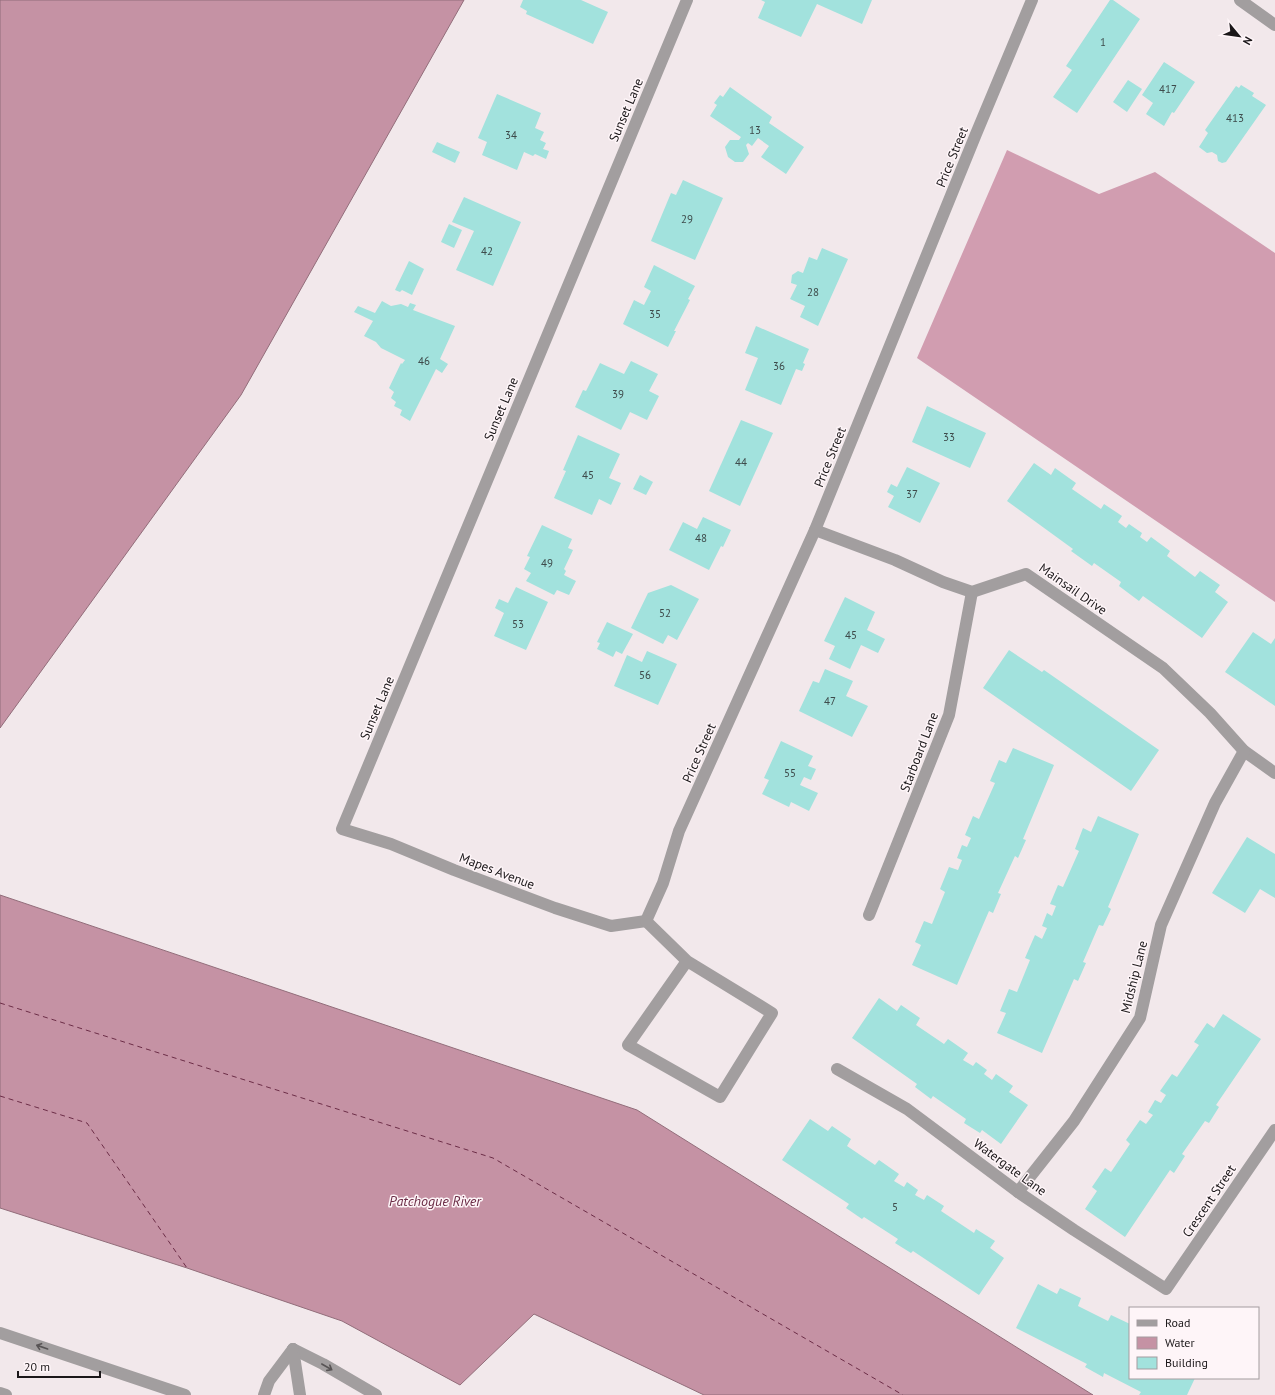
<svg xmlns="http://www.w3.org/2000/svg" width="1275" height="1395" font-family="'PT Sans',sans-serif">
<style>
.forest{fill:#d19db0}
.water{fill:#c592a4;stroke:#926d7a}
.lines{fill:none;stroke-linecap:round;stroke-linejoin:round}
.ferry{stroke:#6c2d47;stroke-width:1;stroke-dasharray:5 4;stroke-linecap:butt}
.building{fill:#a2e2dd}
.minor{stroke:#a29e9f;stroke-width:12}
.oneway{stroke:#585455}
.labels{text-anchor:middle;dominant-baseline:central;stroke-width:3;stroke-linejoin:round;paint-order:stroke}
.number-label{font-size:11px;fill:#3d4a4a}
.street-label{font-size:13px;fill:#1b1719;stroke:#fef5f8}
.water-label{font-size:14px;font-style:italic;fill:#6c2d47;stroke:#fef5f8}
</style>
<rect width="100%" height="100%" fill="#f2e8eb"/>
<polygon class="forest" points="1007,150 1099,194 1155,172 1275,253 1275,602 917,358"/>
<g class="water">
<polygon points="0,0 464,0 241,395 0,728"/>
<polygon points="0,895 637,1110 1093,1395 704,1395 534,1314 460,1385 342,1321 187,1268 0,1208"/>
</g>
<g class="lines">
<g class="ferry">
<polyline points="0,1003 493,1158 903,1395"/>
<polyline points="0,1096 87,1123 187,1268"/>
</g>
</g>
<g class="building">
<polygon points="523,0 581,0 608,12 593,44 526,14 527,11 520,7"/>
<polygon points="761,0 872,0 862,24 817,4 801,37 758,18 765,2"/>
<polygon points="1110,0 1113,0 1140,19 1077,113 1053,97 1072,70 1066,66"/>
<polygon points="1164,62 1195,82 1174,113 1172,112 1164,126 1146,114 1153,103 1142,95"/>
<polygon points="1128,80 1142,89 1127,112 1113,102"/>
<polygon points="1241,85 1254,93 1252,96 1266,105 1226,162 1222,163 1218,161 1217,155 1212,152 1207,153 1199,147 1208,133 1205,130 1236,86 1239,88"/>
<polygon points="730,87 772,117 769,123 804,147 786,174 761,157 769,146 758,138 752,146 748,143 746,145 749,154 743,162 735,162 728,157 725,147 730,140 739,140 741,137 710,116 717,105 714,103 720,95 723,97"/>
<polygon points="497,94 541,113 535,128 544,132 540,140 546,143 543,149 549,151 546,159 535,154 533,156 524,152 517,170 482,155 487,142 478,138"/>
<polygon points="437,142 460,152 455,163 432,152"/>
<polygon points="683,180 723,198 695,260 651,241 671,193 676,195"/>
<polygon points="464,197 521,222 493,286 456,270 474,231 452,222"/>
<polygon points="449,224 462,230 454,248 441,242"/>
<polygon points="822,248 848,259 818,326 800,317 805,306 790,299 797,285 791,283 792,275 798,271 803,273 809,257 817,260"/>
<polygon points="409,261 424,269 412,295 402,290 400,292 395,290"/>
<polygon points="654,265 695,286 688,299 690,300 674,331 676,331 668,347 623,324 634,300 644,305 651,291 644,287"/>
<polygon points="382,301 391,306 401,304 408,307 410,303 416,305 413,310 455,326 440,359 448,364 442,373 436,369 410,421 400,415 402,410 394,406 396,402 391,398 394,392 389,388 401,363 402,364 405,360 381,348 376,342 364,336 373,321 354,312 358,306 375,313"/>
<polygon points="756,326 809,349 803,363 805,364 802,371 796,369 781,405 745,390 758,358 745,353"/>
<polygon points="631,361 658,374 649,391 659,396 647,420 630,412 621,430 575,407 583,390 586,391 600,363 624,374"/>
<polygon points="927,406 986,433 970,468 912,442"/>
<polygon points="741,420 773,433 740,506 709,491"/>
<polygon points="578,435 620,454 609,478 621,483 611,505 599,499 592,515 554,498 566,471 563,470"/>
<polygon points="1034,463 1051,475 1055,468 1076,483 1072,489 1101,509 1104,504 1122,516 1118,522 1126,528 1129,524 1142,533 1140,537 1147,542 1151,537 1170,551 1167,556 1195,577 1200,571 1220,585 1215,592 1228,602 1202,638 1143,596 1139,601 1119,586 1121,582 1094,563 1092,566 1071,551 1073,549 1007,501"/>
<polygon points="907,467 940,483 920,523 888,507 894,496 887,492 891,484 897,487"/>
<polygon points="640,475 653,482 646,495 633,489"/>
<polygon points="703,517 731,530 723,547 721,546 709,570 669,550 683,522 697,529"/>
<polygon points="542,525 572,539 568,548 573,550 564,569 566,571 564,575 576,581 569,595 557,590 554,595 526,581 531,573 524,569 530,557 527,556"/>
<polygon points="671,585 699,599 677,640 668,635 663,644 631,628 648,593"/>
<polygon points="516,587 548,602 526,650 494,636 504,613 495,608 499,599 508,603"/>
<polygon points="845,597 875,612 867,630 885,639 878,653 861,645 850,669 829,659 835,646 824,641"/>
<polygon points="607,622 633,634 622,654 616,651 613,657 597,649 600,643 597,642"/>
<polygon points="1253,632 1271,644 1275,638 1275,706 1225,672"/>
<polygon points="1009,650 1042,672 1044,670 1159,750 1131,791 983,688"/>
<polygon points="647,651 677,664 658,705 614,686 627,655 642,662"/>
<polygon points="825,669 853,681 846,696 868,706 852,737 799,711 813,681 819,683"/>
<polygon points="781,741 813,756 808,766 816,769 811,780 804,777 800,785 818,793 809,811 791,802 789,807 762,794 769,780 764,778"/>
<polygon points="1013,748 1054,765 1023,839 1026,840 1018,858 1015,856 998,893 1001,894 993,913 989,911 957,985 912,965 921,945 915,942 924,921 932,924 945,892 940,889 949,867 958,870 962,860 957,858 962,845 967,847 971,838 965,835 973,816 979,819 995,783 990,781 999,760 1006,763"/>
<polygon points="1098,816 1139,834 1108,907 1111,909 1103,926 1099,925 1083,962 1086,963 1078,981 1074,979 1042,1053 997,1033 1006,1013 1000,1011 1009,989 1017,992 1030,960 1025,958 1035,935 1042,939 1047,928 1042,926 1047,913 1052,916 1056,906 1050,904 1058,885 1063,887 1079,851 1075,849 1083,828 1091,832"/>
<polygon points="1247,837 1275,854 1275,898 1260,889 1245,913 1212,893"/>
<polygon points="879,998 897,1011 901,1005 920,1018 916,1025 944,1044 948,1039 968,1053 963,1060 973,1066 976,1062 987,1070 984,1074 992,1080 996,1074 1013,1086 1009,1092 1028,1105 1001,1144 982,1130 980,1133 964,1123 966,1119 933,1096 931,1099 915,1087 917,1084 852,1038"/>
<polygon points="1223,1014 1261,1039 1216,1105 1219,1107 1209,1123 1205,1121 1182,1154 1185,1156 1174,1173 1170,1170 1125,1237 1085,1209 1097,1191 1092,1187 1105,1168 1111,1172 1130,1144 1126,1140 1140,1120 1146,1124 1153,1115 1148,1112 1155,1100 1161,1103 1166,1095 1160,1091 1172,1074 1177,1077 1199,1045 1194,1042 1207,1023 1214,1028"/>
<polygon points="810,1119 828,1131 832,1126 851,1139 847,1146 875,1165 879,1160 899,1174 894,1181 904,1187 907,1182 918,1190 915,1195 924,1200 927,1195 944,1206 941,1211 974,1233 976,1229 995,1241 990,1248 1004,1258 979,1295 913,1251 911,1253 895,1243 898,1239 864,1217 862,1219 846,1208 849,1204 782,1160"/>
<polygon points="1038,1284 1057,1294 1060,1288 1081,1298 1078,1306 1108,1321 1111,1315 1130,1324 1130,1378 1195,1378 1187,1395 1139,1395 1141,1392 1104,1373 1103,1377 1085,1367 1087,1364 1016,1328"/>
</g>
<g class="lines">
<g class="minor">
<polyline points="1240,0 1275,25"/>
<polyline points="815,530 895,560 943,582 972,592 1026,574 1163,668 1210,713 1244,751 1275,773"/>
<polyline points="869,915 949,715 972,592"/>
<polyline points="646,921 611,926 555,908 454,870 391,844 342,829 687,0"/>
<polyline points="646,921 663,883 679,831 815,530 976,134 1032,0"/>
<polyline points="646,921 687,961 772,1013 720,1097 628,1045 687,961"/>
<polyline points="837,1069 907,1109 1018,1192 1074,1230 1166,1289 1275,1130"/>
<polyline points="1018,1192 1074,1121 1140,1018 1161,925 1215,803 1244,751"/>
<polyline points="0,1333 185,1395"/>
<polyline points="293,1349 323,1364 376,1395"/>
<polyline points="293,1349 300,1395"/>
<polyline points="0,1393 6,1395"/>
<polyline points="264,1395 269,1381 293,1349"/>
</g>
</g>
<defs><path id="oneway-shaft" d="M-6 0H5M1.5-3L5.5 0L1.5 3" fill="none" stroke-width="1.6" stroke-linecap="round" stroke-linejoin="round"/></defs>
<g class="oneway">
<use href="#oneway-shaft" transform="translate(42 1347) rotate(-161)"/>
<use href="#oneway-shaft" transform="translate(327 1367) rotate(30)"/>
</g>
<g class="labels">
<g class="number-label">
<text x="1103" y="42">1</text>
<text x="1168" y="89">417</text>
<text x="1235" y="118">413</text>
<text x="755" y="130">13</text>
<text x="511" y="135">34</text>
<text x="687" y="219">29</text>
<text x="487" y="251">42</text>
<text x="813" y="292">28</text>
<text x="655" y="314">35</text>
<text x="424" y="361">46</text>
<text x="779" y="366">36</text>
<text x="618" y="394">39</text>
<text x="949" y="437">33</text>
<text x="741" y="462">44</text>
<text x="588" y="475">45</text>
<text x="912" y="494">37</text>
<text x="701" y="538">48</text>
<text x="547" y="563">49</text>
<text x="665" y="613">52</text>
<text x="518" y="624">53</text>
<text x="851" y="635">45</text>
<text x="645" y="675">56</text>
<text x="830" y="701">47</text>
<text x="790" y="773">55</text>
<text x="895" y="1207">5</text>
</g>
<g class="street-label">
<text transform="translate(626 110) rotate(-67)">Sunset Lane</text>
<text transform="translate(952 157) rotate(-68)">Price Street</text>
<text transform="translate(501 409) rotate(-67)">Sunset Lane</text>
<text transform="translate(830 457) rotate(-68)">Price Street</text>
<text transform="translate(1073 589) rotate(35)">Mainsail Drive</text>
<text transform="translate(377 708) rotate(-67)">Sunset Lane</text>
<text transform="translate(919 752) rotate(-69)">Starboard Lane</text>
<text transform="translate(699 753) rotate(-66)">Price Street</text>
<text transform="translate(497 871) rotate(21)">Mapes Avenue</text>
<text transform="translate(1134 977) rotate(-76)">Midship Lane</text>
<text transform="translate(1010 1167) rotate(36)">Watergate Lane</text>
<text transform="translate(1209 1201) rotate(-56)">Crescent Street</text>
</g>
<g class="water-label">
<text x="435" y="1201">Patchogue River</text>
</g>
</g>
<rect x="1129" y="1307" width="130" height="72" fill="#fef5f8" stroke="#a39c9f"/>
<rect x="1137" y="1320" width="20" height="6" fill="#a29e9f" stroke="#a39c9f"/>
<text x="1165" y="1327" font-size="12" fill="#1b1719">Road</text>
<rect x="1137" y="1337" width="20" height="12" fill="#c592a4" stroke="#a39c9f"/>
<text x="1165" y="1347" font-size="12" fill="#1b1719">Water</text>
<rect x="1137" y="1357" width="20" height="12" fill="#a2e2dd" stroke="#a39c9f"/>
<text x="1165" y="1367" font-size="12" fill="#1b1719">Building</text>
<g transform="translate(1239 36) rotate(119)" stroke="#fef5f8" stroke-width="3" paint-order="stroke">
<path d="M0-3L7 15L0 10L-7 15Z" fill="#1b1719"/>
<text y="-6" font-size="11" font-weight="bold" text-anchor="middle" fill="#1b1719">N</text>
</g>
<path d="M18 1371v6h82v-6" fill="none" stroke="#1b1719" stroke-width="2"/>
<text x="24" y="1371" font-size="12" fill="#1b1719" stroke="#fef5f8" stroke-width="3" paint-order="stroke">20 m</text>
</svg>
